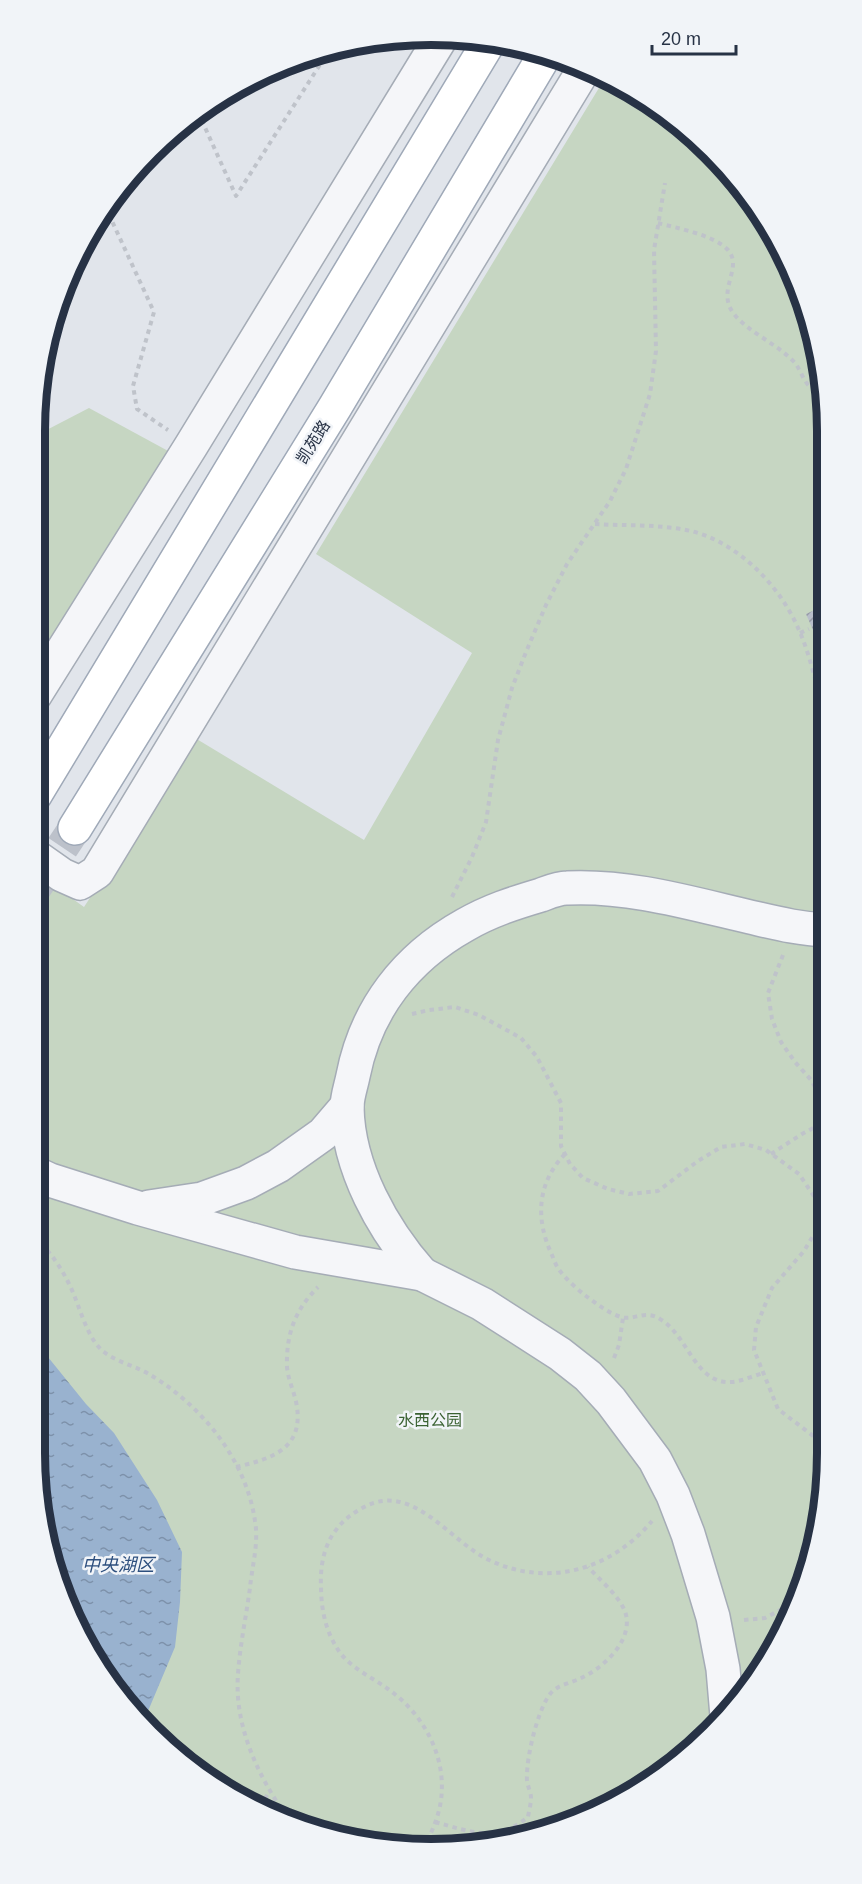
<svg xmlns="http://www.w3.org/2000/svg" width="862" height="1884" font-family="Helvetica,'Noto Sans SC',sans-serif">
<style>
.green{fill:#c6d6c2}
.water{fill:url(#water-ripples)}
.shadow{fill:#0003}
.building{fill:url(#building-hatch)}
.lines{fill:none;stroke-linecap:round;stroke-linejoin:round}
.major-tunnel{stroke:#bcc1ca;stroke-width:33;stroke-dasharray:33 16;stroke-linecap:butt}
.minor-casing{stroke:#a5acb6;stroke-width:36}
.major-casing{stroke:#9fa9b8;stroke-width:36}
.path{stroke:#bfc3ca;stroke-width:4;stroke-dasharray:4.5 4.5;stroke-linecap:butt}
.minor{stroke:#f5f6f9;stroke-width:33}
.major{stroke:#fff;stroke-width:33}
.labels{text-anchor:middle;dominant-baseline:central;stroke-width:5;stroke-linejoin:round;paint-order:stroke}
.street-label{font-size:16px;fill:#273245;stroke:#f1f4f8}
.park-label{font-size:16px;fill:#3b6233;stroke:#f1f4f8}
.water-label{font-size:18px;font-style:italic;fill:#2d4f7e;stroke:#f1f4f8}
.rim{fill:none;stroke:#273245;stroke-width:8}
</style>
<defs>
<pattern id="water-ripples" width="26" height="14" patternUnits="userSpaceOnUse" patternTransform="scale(1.5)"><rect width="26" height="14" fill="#99b2cf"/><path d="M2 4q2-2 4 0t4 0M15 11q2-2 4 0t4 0" fill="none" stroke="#7d91aa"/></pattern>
<pattern id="building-hatch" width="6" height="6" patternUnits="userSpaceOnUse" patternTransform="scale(1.5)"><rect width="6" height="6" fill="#b8beca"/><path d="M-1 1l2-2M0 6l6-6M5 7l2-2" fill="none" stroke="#969ba6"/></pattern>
</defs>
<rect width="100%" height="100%" fill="#e1e5eb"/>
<g class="green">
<polygon points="605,78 672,116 745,189 797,279 824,379 827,1453 820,1531 797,1604 729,1715 629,1797 508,1842 431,1849 354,1842 233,1797 133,1714 87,1651 56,1581 35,1453 35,872 84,907 195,738 364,840 472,653 316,554"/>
<polygon points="89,408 170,452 35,670 35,436"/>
</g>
<polygon class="water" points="35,1341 86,1404 114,1433 157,1500 182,1552 180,1602 175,1647 143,1723 133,1714 87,1651 56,1581 35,1453"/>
<polygon class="shadow" points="825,607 825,642 823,642 817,636"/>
<polygon class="building" points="825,605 825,633 816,637 806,614"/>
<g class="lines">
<polyline class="major-tunnel" points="35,888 75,828"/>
<defs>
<g id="minor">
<polyline points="35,695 191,446 442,36"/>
<polyline points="35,856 62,875 80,883 97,872 586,66"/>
<polyline points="35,1173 50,1180 138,1208 295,1252 422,1274 482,1304 560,1354 588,1376 611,1401 655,1460 673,1495 688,1534 713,1617 723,1669 727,1716"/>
<polyline points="149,1207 202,1199 246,1183 278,1166 323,1134 347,1106"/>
<path d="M422 1274C383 1230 348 1168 347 1107 347 1097 351 1086 353 1076 366 1009 406 958 465 925 489 911 514 903 541 895 549 892 558 888 567 888 629 885 690 903 750 917 776 923 799 929 826 930"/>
</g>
<g id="major">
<polyline points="35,795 490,40"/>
<polyline points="75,828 335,407 546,53"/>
</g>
</defs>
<use href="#minor" class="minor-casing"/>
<use href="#major" class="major-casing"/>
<g class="path">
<polyline points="198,112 236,196 330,49"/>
<polyline points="105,206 154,312 133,386 137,409 168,430"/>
<path d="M658 223C677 228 713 235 727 249 745 267 715 290 734 314 749 333 778 344 795 363 800 369 802 378 809 386L824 388"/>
<path d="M595 524C627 526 661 524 691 531 739 543 780 586 799 630 811 657 816 686 825 714"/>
<polyline points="800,633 809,629"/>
<polyline points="452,897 472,857 486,822 498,740 512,688 526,652 546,605 567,564 610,501 626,469 650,394 656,351 654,250 665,183"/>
<polyline points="783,955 768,993 772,1019 781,1042 795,1062 812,1081 826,1110"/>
<polyline points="412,1014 429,1010 455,1007 479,1015 521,1038 537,1057 561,1103 561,1146 570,1164 583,1178 608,1189 629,1194 658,1191 698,1161 721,1147 745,1144 766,1150 799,1174 826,1214"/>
<path d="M565 1154C537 1183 535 1219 552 1255 554 1260 556 1266 560 1271 567 1280 577 1289 586 1296 597 1304 608 1313 621 1317 634 1321 645 1309 660 1319 688 1335 695 1385 732 1382 742 1381 753 1376 763 1373"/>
<polyline points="771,1154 802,1134 826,1121"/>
<polyline points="826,1214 804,1251 772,1288 756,1327 754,1350 778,1409 821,1442 827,1452"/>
<path d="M35 1237C50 1252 62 1268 71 1288 80 1307 87 1339 104 1352 117 1362 135 1366 149 1374 201 1405 246 1459 255 1521 259 1543 252 1566 250 1588 246 1617 240 1645 238 1674 234 1726 258 1776 287 1817"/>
<polyline points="614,1358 619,1345 623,1318"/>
<path d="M236 1467C270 1459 303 1450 297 1407 295 1393 288 1380 287 1367 286 1334 295 1310 318 1287"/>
<polyline points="744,1620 765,1618 799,1600"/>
<polyline points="261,1807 269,1791"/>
<path d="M435 1822C472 1832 496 1843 528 1817 529 1811 531 1804 531 1798 531 1791 526 1784 527 1776 527 1755 537 1714 548 1697 555 1685 568 1684 579 1679 603 1669 637 1638 624 1609 616 1593 599 1579 588 1567"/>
<path d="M424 1849C430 1835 437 1821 440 1806 449 1760 425 1715 388 1689 373 1678 353 1669 341 1654 326 1634 321 1610 321 1586 320 1567 324 1545 336 1530 343 1520 353 1513 364 1507 413 1481 449 1541 489 1560 548 1588 611 1570 652 1521"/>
</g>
<use href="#minor" class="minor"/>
<use href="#major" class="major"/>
</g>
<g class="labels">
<g class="street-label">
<text transform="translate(313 442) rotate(-58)">凯苑路</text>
</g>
<g class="park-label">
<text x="430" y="1420">水西公园</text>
</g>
<g class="water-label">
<text x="118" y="1565">中央湖区</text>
</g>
</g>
<path d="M0 0H862V1884H0ZM431 45H431A386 386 0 0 1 817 431V1453A386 386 0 0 1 431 1839H431A386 386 0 0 1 45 1453V431A386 386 0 0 1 431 45Z" fill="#f1f4f8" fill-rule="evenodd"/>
<path class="rim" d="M431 45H431A386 386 0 0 1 817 431V1453A386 386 0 0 1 431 1839H431A386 386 0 0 1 45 1453V431A386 386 0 0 1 431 45Z"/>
<path d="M652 45v9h84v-9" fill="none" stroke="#273245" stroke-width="3"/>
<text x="661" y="45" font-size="18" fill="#273245" stroke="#f1f4f8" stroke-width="4.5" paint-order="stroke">20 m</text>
</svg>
